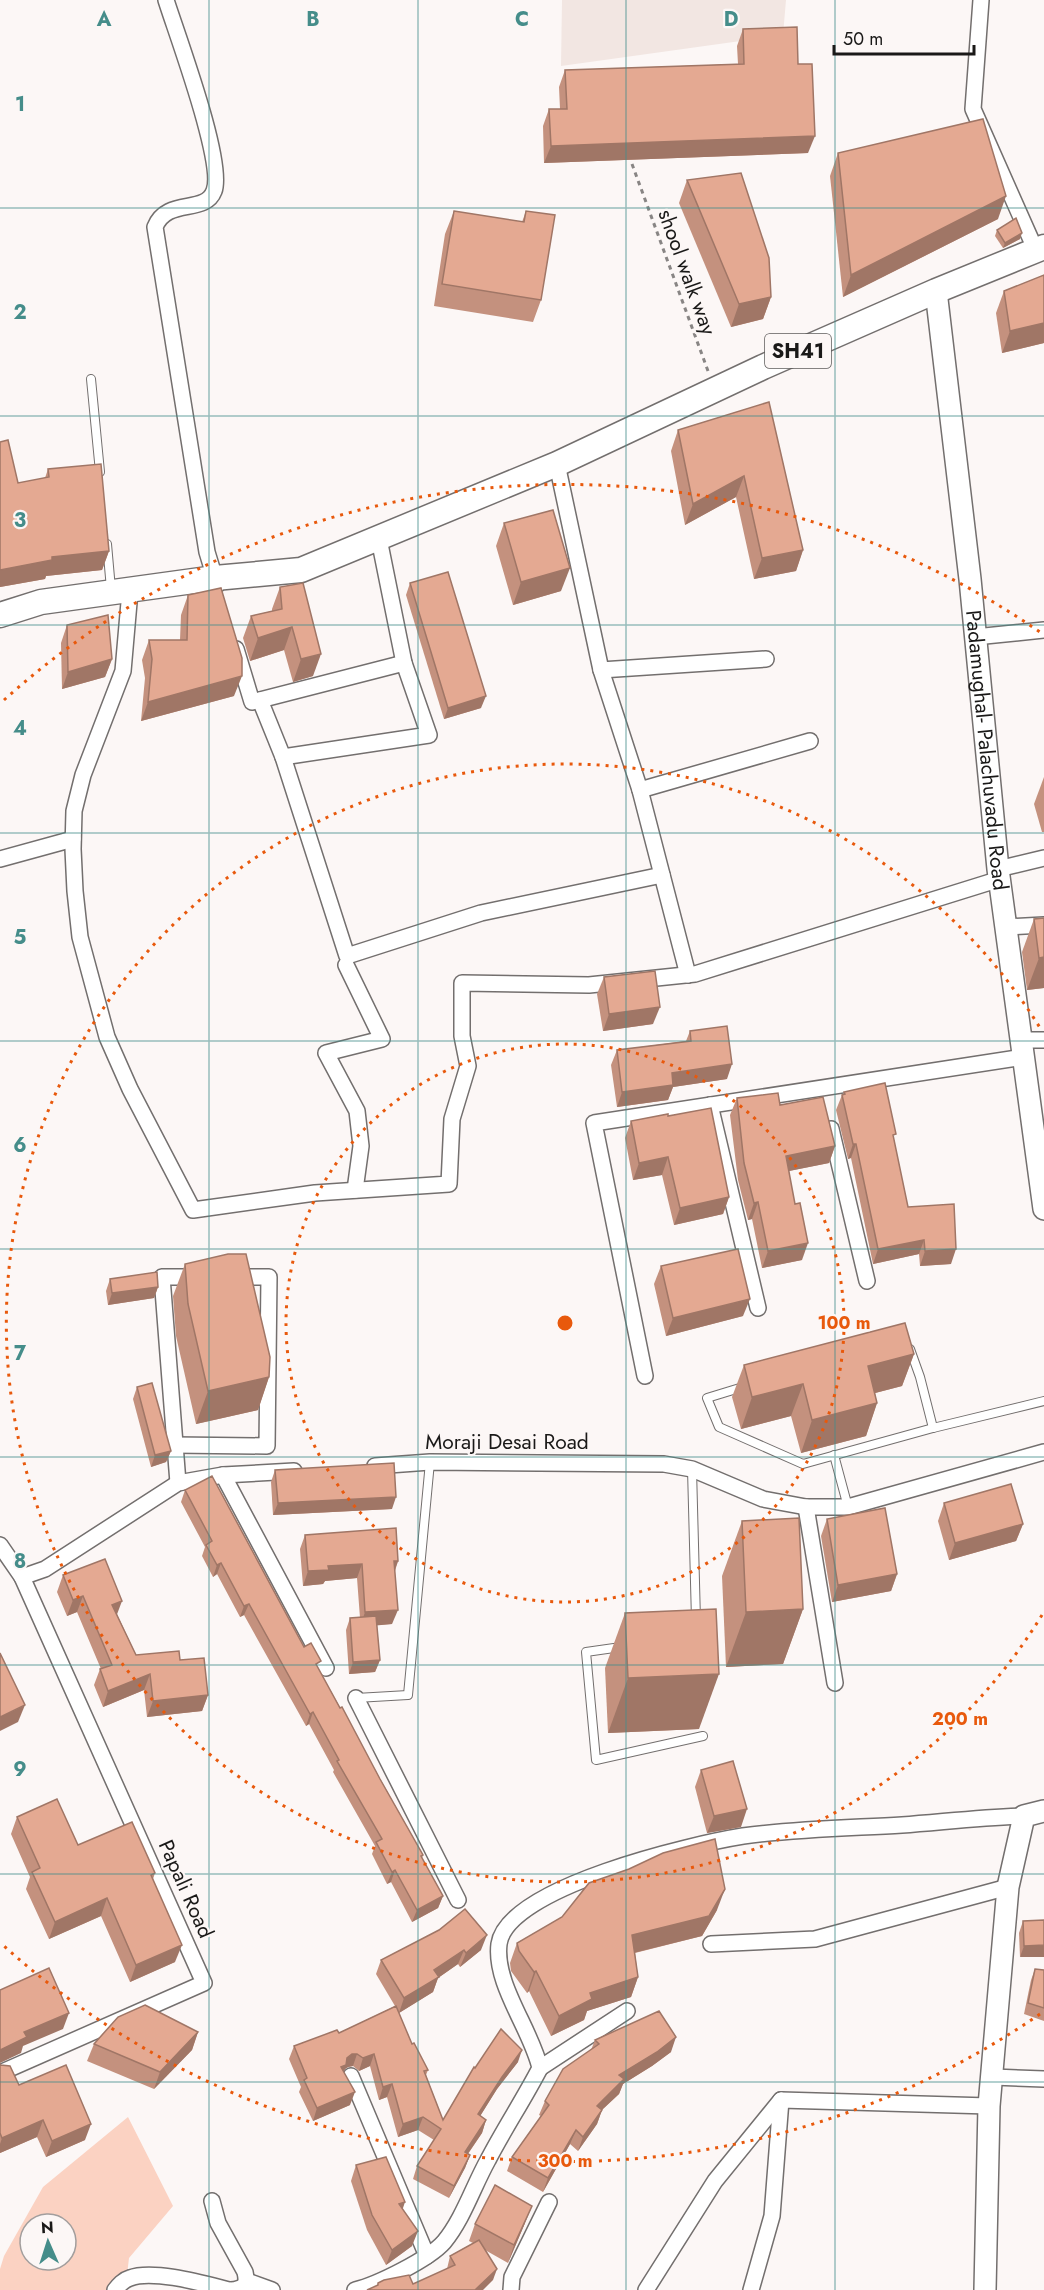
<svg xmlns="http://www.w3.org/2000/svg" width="1044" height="2290" font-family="Jost,sans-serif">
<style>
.built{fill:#f2e6e2}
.green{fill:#fbd2c2;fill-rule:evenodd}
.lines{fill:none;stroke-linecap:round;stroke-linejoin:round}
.lane-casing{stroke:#736f6e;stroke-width:10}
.street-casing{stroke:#736f6e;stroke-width:18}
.secondary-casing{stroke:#736f6e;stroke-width:24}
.primary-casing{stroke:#736f6e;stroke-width:27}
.path{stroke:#888584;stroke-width:3;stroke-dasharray:4.5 4.5;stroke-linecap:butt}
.lane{stroke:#fff;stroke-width:8}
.street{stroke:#fff;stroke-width:15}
.secondary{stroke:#fff;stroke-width:21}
.primary{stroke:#fff;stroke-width:24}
.wall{fill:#c4917e}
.shaded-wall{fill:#a07666}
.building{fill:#e4a992;stroke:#a07666;stroke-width:1.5}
.grid{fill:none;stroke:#458d8a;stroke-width:1.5;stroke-opacity:0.55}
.ring{fill:none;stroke:#e8590c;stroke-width:3;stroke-dasharray:3 6}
.labels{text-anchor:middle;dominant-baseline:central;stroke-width:4.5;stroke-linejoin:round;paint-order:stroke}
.shield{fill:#fcf7f6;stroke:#5e5c5b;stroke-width:1.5}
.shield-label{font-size:20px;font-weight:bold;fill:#1a1918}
.street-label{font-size:21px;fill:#1a1918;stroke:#fcf7f6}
.grid-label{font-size:20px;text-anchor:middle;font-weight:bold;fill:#458d8a;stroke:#fcf7f6;stroke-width:4.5;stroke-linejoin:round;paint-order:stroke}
.centre{fill:#e8590c;stroke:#fcf7f6;stroke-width:3}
.ring-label{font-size:18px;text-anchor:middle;font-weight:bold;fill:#e8590c;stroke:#fcf7f6;stroke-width:4.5;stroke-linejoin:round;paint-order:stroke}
</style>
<rect width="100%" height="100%" fill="#fcf7f6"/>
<polygon class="built" points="562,0 786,0 783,35 561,66"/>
<path class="green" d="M128 2117 173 2206 129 2258 127 2275 113 2290H0V2269L4 2256 43 2187ZM30 2224H66V2260H30Z"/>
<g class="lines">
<defs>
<g id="lane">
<polyline points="91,379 100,472"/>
<polyline points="107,544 111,589"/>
<polyline points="910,1349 920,1377 933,1428"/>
<polyline points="743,1387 707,1398 719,1427 803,1464 933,1428 1044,1401"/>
<polyline points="834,1455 848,1507"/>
<polyline points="692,1469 696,1620"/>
<polyline points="621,1647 586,1652 596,1760 703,1736"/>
<polyline points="356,1698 408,1695 430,1462"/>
</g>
<g id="street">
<path d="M166 0C177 35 225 163 214 191 205 215 167 197 155 227L207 552 217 585"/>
<polyline points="981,0 973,109 1036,251"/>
<polyline points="557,464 601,670 640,790 688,975"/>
<polyline points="379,539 404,663 429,735 283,757 347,956 481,913 662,875"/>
<polyline points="130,591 123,671 83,775 74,811 73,849 75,891 80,937 107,1037 130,1089 193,1210 315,1193 449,1184 452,1119 468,1066 462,1036 462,983 589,985 695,974 1000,879"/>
<polyline points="975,637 1044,630"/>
<polyline points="236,649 252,702 404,663"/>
<polyline points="601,670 766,659"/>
<polyline points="260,700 283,757"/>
<polyline points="640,790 810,741"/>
<polyline points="0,859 73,839"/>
<polyline points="998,869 1044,858"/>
<polyline points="1006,927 1044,925"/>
<polyline points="346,965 382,1039 326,1053 357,1111 361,1146 355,1190"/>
<polyline points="1021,1040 1044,1040"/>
<polyline points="710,1105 758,1308"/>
<polyline points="831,1129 867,1281"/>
<polyline points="645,1376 594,1123 1024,1057"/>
<polyline points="174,1445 267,1446 269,1277 233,1277"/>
<polyline points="375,1466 430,1462 664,1464 692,1469 763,1499 806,1507 848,1507 1044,1452"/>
<polyline points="223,1475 326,1668"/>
<polyline points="178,1483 162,1277 200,1277"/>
<polyline points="806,1507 835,1683"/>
<polyline points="0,1545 22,1577 45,1569 178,1483 223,1475 294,1471"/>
<polyline points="356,1698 458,1900"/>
<polyline points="711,1944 815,1939 1008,1887"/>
<polyline points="540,2068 627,2011"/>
<polyline points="0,2073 204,1983 22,1577"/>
<polyline points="351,2076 427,2256"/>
<polyline points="993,2077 1044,2079"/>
<path d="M212 2201 218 2223 245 2272C248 2285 244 2288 232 2290"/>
<polyline points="247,2281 272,2290"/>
<path d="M115 2290C119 2285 123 2280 130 2278 153 2269 205 2284 229 2290"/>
<path d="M355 2290C377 2285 429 2259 444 2242 463 2219 473 2187 488 2160 504 2129 524 2099 540 2068 531 2029 494 1984 499 1944 507 1887 693 1844 743 1836 795 1829 850 1828 902 1825 943 1822 983 1817 1024 1816"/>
<polyline points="511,2290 512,2277 549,2202"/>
<polyline points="646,2290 715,2181 781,2100 989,2106"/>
<polyline points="751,2290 772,2216 781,2100"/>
</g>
<g id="secondary">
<path id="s1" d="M936 291 970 579 998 869 1044 1209"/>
<polyline points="985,2290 989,2106 1008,1887 1024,1816 1044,1811"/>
</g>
<polyline id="primary" points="0,615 41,602 215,578 301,570 557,464 763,367 936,291 1044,247"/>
</defs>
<use href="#lane" class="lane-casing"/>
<use href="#street" class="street-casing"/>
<use href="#secondary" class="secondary-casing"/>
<use href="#primary" class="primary-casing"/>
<polyline class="path" points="632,164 708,371"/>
<use href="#lane" class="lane"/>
<use href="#street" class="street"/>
<use href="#secondary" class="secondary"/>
<use href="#primary" class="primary"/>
</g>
<g class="wall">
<polygon points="743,29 798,64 808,153 544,163 543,126 549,109 560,109 559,87 565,70 738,64 737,46"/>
<polygon points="838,153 998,219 843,297 830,176"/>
<polygon points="687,180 771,297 763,319 731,327 679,203"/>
<polygon points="454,211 522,222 526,211 541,300 533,322 434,306 445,234"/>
<polygon points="997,230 1020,239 1003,248 995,236"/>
<polygon points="1044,275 1044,343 1002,353 996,313 1004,291"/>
<polygon points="769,402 803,550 796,571 754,579 736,497 685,525 671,451 678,430"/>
<polygon points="0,442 18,483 45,478 48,469 109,551 102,570 46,576 45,579 0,587"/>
<polygon points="504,523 561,591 513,605 496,546"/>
<polygon points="410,583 481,708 444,719 406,595"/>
<polygon points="280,587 313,676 293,682 284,650 250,661 243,638 251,616 272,611 272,609"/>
<polygon points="188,595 234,696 141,721 145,678 142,660 149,640 180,640 181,615"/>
<polygon points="67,625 112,659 105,677 62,689 61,643"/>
<polygon points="1044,777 1044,832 1042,832 1034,804"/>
<polygon points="1044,918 1044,988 1027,990 1022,952 1034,919"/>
<polygon points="604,977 653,1024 603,1031 597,994"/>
<polygon points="690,1031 727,1079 673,1087 668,1100 617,1107 611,1065 617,1050 686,1041"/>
<polygon points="844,1092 894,1140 908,1207 951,1264 920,1266 919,1254 873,1264 851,1158 848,1159 836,1110 842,1095 843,1095"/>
<polygon points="737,1098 780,1105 835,1146 829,1163 789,1171 802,1260 762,1268 752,1219 748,1220 738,1180 730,1115"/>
<polygon points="668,1116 729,1197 723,1214 674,1225 662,1175 633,1180 625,1138 631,1121"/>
<polygon points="185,1264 269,1377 258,1410 196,1424 176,1336 173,1296"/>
<polygon points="661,1266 743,1316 666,1336 654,1284"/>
<polygon points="110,1279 158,1287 154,1298 108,1305 106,1291"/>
<polygon points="914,1354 902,1386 875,1393 877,1403 866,1436 801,1453 791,1416 741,1429 732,1397 744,1365"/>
<polygon points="137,1387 171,1451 166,1462 151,1467 133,1399"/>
<polygon points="275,1470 392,1509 273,1515 271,1482"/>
<polygon points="185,1490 304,1647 318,1668 423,1855 422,1858 443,1896 438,1908 412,1922 391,1882 387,1884 372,1854 375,1846 333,1772 334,1770 309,1724 306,1726 244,1615 240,1617 217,1574 213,1577 202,1556 205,1547 181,1502"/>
<polygon points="944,1503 1023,1524 1016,1541 949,1560 938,1521"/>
<polygon points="827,1519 897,1574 891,1591 832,1602 821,1536"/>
<polygon points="742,1521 803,1609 783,1664 726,1667 722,1576"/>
<polygon points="305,1535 398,1561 395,1571 392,1624 377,1625 380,1660 375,1672 349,1674 346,1630 350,1618 360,1618 357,1578 325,1581 323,1584 303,1586 300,1549"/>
<polygon points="63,1575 117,1614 136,1655 180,1660 208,1695 202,1711 147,1717 144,1690 103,1707 94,1685 100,1669 101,1669 77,1612 67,1616 57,1592"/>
<polygon points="625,1613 699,1729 608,1733 605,1668"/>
<polygon points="701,1770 741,1827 707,1833 695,1787"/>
<polygon points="17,1817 78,1845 155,1873 153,1879 175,1962 130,1982 101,1916 49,1939 26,1889 30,1877 11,1834"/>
<polygon points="717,1910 702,1936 635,1953 638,1977 631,1997 587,2011 584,2020 551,2036 529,1991 527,1993 511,1971 510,1963 517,1943"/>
<polygon points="1044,1920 1020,1957 1019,1933 1023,1921"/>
<polygon points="439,1930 481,1950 460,1967 458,1964 438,1978 433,1992 399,2013 412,2044 428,2070 426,2075 443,2120 475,2068 518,2062 497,2089 480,2116 486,2120 482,2133 468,2154 470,2155 465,2168 449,2198 413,2179 417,2166 434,2140 418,2130 398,2137 387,2097 379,2100 370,2066 359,2071 353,2066 348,2067 345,2069 343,2072 350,2105 313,2121 299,2092 301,2087 289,2059 294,2046 339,2033 395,2006 376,1974 381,1960"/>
<polygon points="1035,1969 1044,1970 1044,2021 1024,2014 1031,1980"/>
<polygon points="198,2032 192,2050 154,2089 87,2061 94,2044"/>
<polygon points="595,2040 671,2052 652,2066 623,2084 619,2094 602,2110 597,2124 578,2151 570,2144 543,2192 507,2171 512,2157 541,2116 539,2115 545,2101 591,2050"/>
<polygon points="0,2064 19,2085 85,2140 46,2157 37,2137 0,2153"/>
<polygon points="356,2165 403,2209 412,2246 386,2265 367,2230 351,2181"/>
<polygon points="525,2223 508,2263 485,2250 493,2280 377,2286 378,2283 413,2284 447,2269 450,2256 473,2243 469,2241 475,2224"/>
</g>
<g class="shaded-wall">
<polygon points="815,136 808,153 544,163 551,146"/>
<polygon points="1006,196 998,219 843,297 851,275"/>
<polygon points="1022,233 1020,239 1003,248 1005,243"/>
<polygon points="771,297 763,319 731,327 739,304"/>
<polygon points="1044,323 1044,343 1002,353 1010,331"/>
<polygon points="744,476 736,497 685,525 693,504"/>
<polygon points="803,550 796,571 754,579 762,558"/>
<polygon points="109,551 102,570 46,576 45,579 0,587 0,570 52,557"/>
<polygon points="570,568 561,591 513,605 521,582"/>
<polygon points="292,627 284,650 250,661 258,638"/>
<polygon points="321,654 313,676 293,682 301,659"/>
<polygon points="112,659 105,677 62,689 68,672"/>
<polygon points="242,676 234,696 141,721 148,702"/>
<polygon points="486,696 481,708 444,719 448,708"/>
<polygon points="1044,957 1044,988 1027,990 1039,958"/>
<polygon points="660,1007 653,1024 603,1031 609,1014"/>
<polygon points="732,1064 727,1079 673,1087 668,1100 617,1107 622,1092 672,1073"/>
<polygon points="853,1144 856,1144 851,1158 848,1159"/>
<polygon points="835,1146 829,1163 779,1173 786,1156"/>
<polygon points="668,1157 662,1175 633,1180 639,1163"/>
<polygon points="729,1197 723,1214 674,1225 680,1208"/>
<polygon points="758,1202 752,1219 748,1220 754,1203"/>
<polygon points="924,1240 919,1254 873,1264 878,1249"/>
<polygon points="808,1243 802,1260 762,1268 768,1251"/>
<polygon points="956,1249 951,1264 920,1266 925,1251"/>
<polygon points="158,1287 154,1298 108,1305 112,1293"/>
<polygon points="750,1299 743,1316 666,1336 673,1318"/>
<polygon points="914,1354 902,1386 856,1398 868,1366"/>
<polygon points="269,1377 258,1410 196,1424 208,1391"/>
<polygon points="803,1384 791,1416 741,1429 752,1397"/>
<polygon points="877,1403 866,1436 801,1453 812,1420"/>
<polygon points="171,1451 166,1462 151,1467 155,1455"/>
<polygon points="396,1497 392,1509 273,1515 278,1503"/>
<polygon points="1023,1524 1016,1541 949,1560 955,1543"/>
<polygon points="394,1561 398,1561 393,1575"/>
<polygon points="221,1563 217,1574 213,1577 217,1565"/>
<polygon points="362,1564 357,1578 325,1581 323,1584 303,1586 308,1571 328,1566"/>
<polygon points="897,1574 891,1591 832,1602 838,1585"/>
<polygon points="83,1596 77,1612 67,1616 73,1600"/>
<polygon points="122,1601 116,1617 112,1605"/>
<polygon points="249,1604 244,1615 240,1617 244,1606"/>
<polygon points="803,1609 783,1664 726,1667 746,1612"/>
<polygon points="398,1610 392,1624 360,1627 365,1612"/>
<polygon points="380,1660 375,1672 349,1674 353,1662"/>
<polygon points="150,1674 144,1690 103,1707 108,1691"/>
<polygon points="719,1674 699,1729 608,1733 628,1678"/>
<polygon points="208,1695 202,1711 147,1717 153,1701"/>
<polygon points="25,1705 18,1722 0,1731 0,1717"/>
<polygon points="313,1712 309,1724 306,1726 310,1714"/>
<polygon points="747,1809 741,1827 707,1833 714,1816"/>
<polygon points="395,1870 391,1882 387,1884 392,1872"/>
<polygon points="725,1889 717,1910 702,1936 625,1955 632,1935"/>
<polygon points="443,1896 438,1908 412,1922 417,1910"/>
<polygon points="107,1898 101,1916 49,1939 55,1922"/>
<polygon points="487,1935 481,1950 460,1967 466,1953"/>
<polygon points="182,1945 175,1962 130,1982 136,1965"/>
<polygon points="1044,1945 1044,1957 1020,1957 1024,1946"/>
<polygon points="464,1950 458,1964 438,1978 433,1992 399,2013 404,1998 434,1970"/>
<polygon points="536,1971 529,1991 527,1993 534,1972"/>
<polygon points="638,1977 631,1997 587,2011 584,2020 551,2036 559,2016 590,1993"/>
<polygon points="69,2013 63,2029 23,2046 21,2053 0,2063 0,2050 24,2032"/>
<polygon points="198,2032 192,2050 154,2089 160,2072"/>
<polygon points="676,2037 671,2052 652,2066 623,2084 619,2094 591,2120 597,2106 619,2075"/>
<polygon points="522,2050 518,2062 497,2089 474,2126 478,2114 502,2077"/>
<polygon points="352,2054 357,2054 353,2066 348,2067 345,2069 342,2077 341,2067 347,2058"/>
<polygon points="374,2054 370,2066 359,2071 363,2058"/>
<polygon points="392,2084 387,2097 379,2100 383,2087"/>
<polygon points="355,2092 350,2105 313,2121 317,2108"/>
<polygon points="602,2110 597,2124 578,2151 583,2137"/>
<polygon points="423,2117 418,2130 398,2137 403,2124"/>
<polygon points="43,2120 37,2137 0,2153 0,2144 2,2138"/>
<polygon points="486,2120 482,2133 460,2165 465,2152"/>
<polygon points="91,2124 85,2140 46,2157 52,2141"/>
<polygon points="576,2130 570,2144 543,2192 548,2178"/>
<polygon points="470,2155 465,2168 449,2198 454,2186"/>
<polygon points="405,2202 400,2217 399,2204"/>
<polygon points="532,2206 525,2223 508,2263 514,2245"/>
<polygon points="418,2231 412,2246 386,2265 392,2250"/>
<polygon points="497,2269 493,2280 483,2290 475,2290"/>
</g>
<g class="building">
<polygon points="797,27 798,64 812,64 815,136 551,146 549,109 567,109 565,70 744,64 743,29"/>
<polygon points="983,119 1006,196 851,275 838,153"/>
<polygon points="741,173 769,258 771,297 739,304 687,180"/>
<polygon points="454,211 524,222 526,211 555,215 541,300 442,284"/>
<polygon points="1016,218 1022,233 1005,243 997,230"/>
<polygon points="1044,275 1044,323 1010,331 1004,291"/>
<polygon points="769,402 803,550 762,558 744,476 693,504 678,430"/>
<polygon points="8,440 18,483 49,477 48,469 101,464 109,551 52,557 52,560 0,570 0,442"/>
<polygon points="553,510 570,568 521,582 504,523"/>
<polygon points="448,572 486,696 448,708 410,583"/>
<polygon points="303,583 321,654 301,659 292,627 258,638 251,616 282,609 280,587"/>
<polygon points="221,588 242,658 242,676 148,702 152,659 149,640 187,640 188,595"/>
<polygon points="108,615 112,659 68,672 67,625"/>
<polygon points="1044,918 1044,957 1039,958 1034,919"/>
<polygon points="655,971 660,1007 609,1014 604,977"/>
<polygon points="727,1026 732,1064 672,1073 673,1085 622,1092 617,1050 691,1041 690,1031"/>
<polygon points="885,1083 896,1134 893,1135 908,1207 954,1204 956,1249 925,1251 924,1240 878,1249 856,1144 853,1144 842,1095 845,1094 844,1092"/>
<polygon points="778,1093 780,1105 823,1097 835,1146 786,1156 795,1204 800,1203 808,1243 768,1251 758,1202 754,1203 744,1163 737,1098"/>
<polygon points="711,1108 729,1197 680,1208 668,1157 639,1163 631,1121 668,1114 668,1116"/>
<polygon points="738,1249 750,1299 673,1318 661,1266"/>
<polygon points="228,1254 246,1254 270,1357 269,1377 208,1391 188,1304 185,1264"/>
<polygon points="157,1272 158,1287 112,1293 110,1279"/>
<polygon points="905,1323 914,1354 868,1366 877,1403 812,1420 803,1384 752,1397 744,1365"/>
<polygon points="152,1383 171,1451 155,1455 137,1387"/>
<polygon points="394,1463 396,1497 278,1503 275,1470"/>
<polygon points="212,1476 304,1647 311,1643 321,1661 316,1664 340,1708 342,1707 380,1779 423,1855 421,1856 443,1896 417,1910 395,1870 392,1872 376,1842 382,1839 337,1761 339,1760 313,1712 310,1714 249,1604 244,1606 221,1563 217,1565 206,1545 212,1541 185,1490"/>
<polygon points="1011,1484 1023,1524 955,1543 944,1503"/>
<polygon points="885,1508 897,1574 838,1585 827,1519"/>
<polygon points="799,1518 803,1609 746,1612 742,1521"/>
<polygon points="396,1528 398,1561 394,1561 398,1610 365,1612 362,1564 328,1566 329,1570 308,1571 305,1535"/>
<polygon points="105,1559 122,1601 112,1605 136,1655 179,1651 180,1660 204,1658 208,1695 153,1701 150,1674 108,1691 100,1669 112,1665 83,1596 73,1600 63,1575"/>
<polygon points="716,1609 719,1674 628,1678 625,1613"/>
<polygon points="376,1616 380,1660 353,1662 350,1618"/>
<polygon points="0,1653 25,1705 0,1717"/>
<polygon points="733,1761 747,1809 714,1816 701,1770"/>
<polygon points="57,1799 78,1845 132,1822 155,1873 151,1875 182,1945 136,1965 107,1898 55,1922 32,1872 40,1868 17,1817"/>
<polygon points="715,1839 725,1889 709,1916 632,1935 638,1977 590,1993 592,1999 559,2016 536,1971 534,1972 519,1951 517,1943 562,1917 589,1883 629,1869 663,1853"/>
<polygon points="465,1909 487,1935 466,1953 464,1950 434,1970 439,1977 404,1998 381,1960 439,1930"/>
<polygon points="1044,1920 1044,1945 1024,1946 1023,1921"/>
<polygon points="49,1968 69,2013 24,2032 27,2037 0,2050 0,1990"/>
<polygon points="1035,1969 1044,1970 1044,2008 1028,2003"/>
<polygon points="145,2005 198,2032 160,2072 94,2044 118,2017"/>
<polygon points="396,2006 412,2044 414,2043 428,2070 424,2071 443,2120 474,2067 475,2068 501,2029 522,2050 502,2077 478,2114 486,2120 465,2152 470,2155 454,2186 417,2166 441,2129 423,2117 403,2124 392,2084 383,2087 374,2054 363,2058 357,2054 352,2054 347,2058 346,2065 341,2067 355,2092 317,2108 304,2080 307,2078 294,2046 337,2030 339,2033"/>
<polygon points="659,2011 676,2037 657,2052 619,2075 624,2079 597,2106 602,2110 583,2137 576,2130 548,2178 512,2157 549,2105 545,2101 563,2069 599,2044 595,2040"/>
<polygon points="0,2064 1,2065 10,2066 19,2085 66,2065 91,2124 52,2141 43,2120 2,2138 0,2133"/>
<polygon points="386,2157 405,2202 399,2204 418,2231 392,2250 372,2215 356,2165"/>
<polygon points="495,2185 532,2206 514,2245 475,2224"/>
<polygon points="479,2240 497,2269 475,2290 367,2290 378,2285 378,2283 384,2280 409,2275 413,2284 455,2265 450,2256"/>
</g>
<path class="grid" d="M209 0V2290M418 0V2290M626 0V2290M835 0V2290M0 208H1044M0 416H1044M0 625H1044M0 833H1044M0 1041H1044M0 1249H1044M0 1457H1044M0 1665H1044M0 1874H1044M0 2082H1044"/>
<g class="ring">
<circle cx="565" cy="1323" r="279"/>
<path d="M1042 1615A559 559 0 1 1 1042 1031"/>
<path d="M1040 2014A838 838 0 0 1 4 1946M4 700A838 838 0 0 1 1040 632"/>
</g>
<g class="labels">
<rect class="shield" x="765" y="334" width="66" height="34" rx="4.5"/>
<g class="shield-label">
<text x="798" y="351">SH41</text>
</g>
<g class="street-label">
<text transform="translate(687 272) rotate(70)">shool walk way</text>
<text stroke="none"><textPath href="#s1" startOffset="462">Padamughal- Palachuvadu Road</textPath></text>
<text x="507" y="1442">Moraji Desai Road</text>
<text transform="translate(186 1889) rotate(66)">Papali Road</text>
</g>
</g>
<g class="grid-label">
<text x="104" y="26">A</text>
<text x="313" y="26">B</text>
<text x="522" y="26">C</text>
<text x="731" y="26">D</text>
<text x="20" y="111">1</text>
<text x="20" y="319">2</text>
<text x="20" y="527">3</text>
<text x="20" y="735">4</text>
<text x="20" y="944">5</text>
<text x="20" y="1152">6</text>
<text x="20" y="1360">7</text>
<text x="20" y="1568">8</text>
<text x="20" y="1776">9</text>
</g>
<circle cx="565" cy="1323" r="9" class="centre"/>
<g class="ring-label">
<text x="844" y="1329">100 m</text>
<text x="960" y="1725">200 m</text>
<text x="565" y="2167">300 m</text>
</g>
<g transform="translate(48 2242) rotate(357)"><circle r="28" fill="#fcf7f6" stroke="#a29e9d" stroke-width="1.5"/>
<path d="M0-4.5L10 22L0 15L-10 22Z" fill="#458d8a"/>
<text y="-9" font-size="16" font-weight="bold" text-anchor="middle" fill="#1a1918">N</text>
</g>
<path d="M834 45v9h140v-9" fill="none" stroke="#1a1918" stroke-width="3"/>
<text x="843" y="45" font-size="18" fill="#1a1918" stroke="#fcf7f6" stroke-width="4.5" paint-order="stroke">50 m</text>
</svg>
